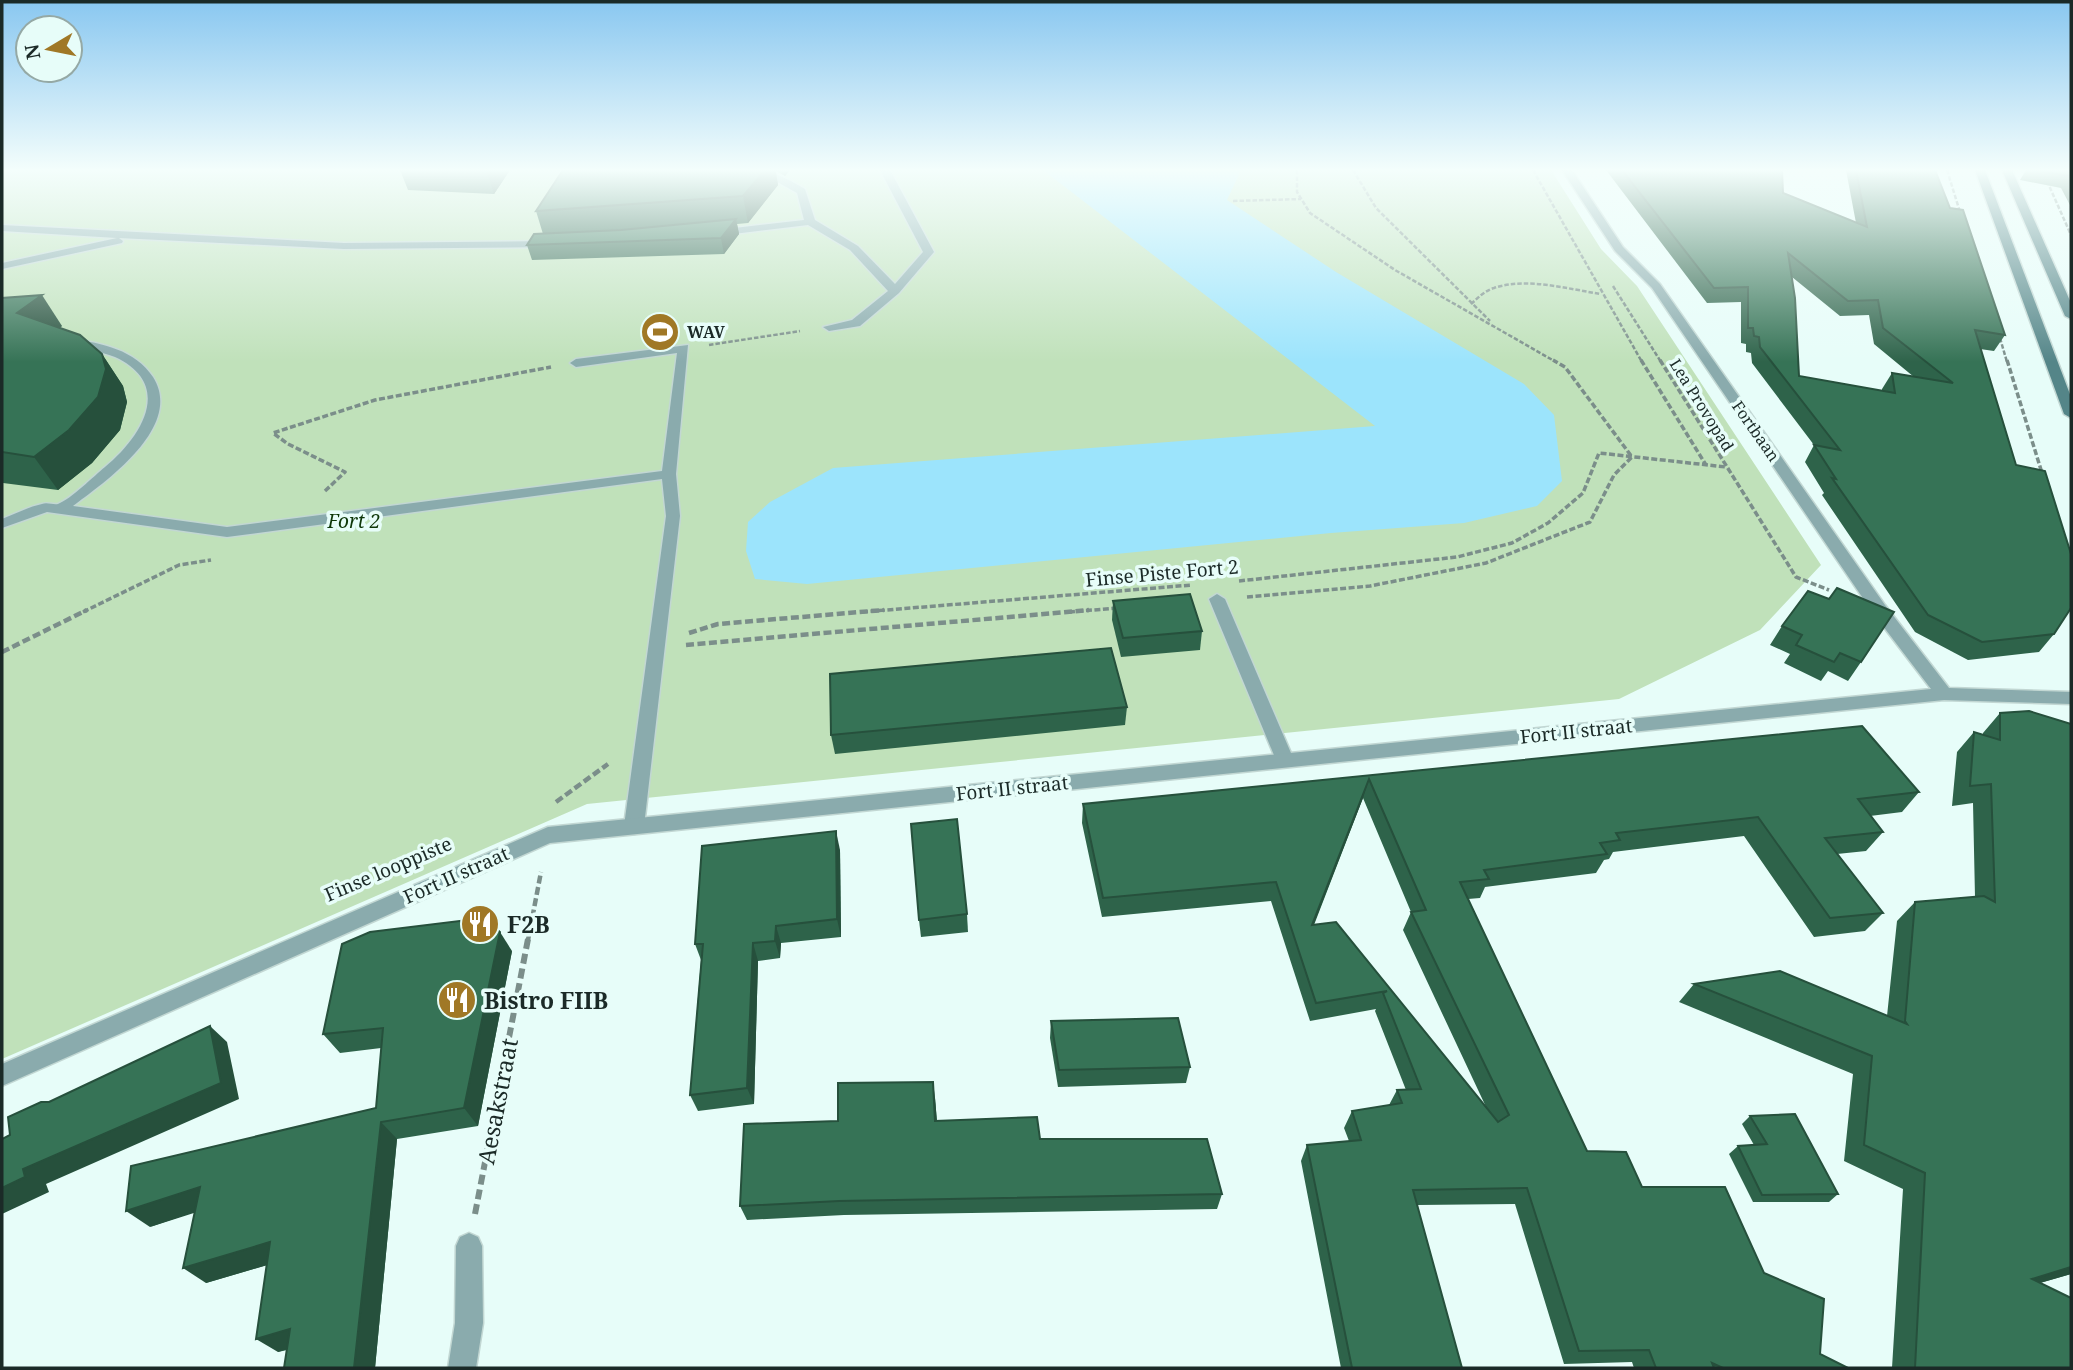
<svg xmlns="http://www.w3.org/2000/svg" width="2073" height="1370" font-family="'Noto Serif',serif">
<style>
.green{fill:#c0e1ba}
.water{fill:#9ce4fc}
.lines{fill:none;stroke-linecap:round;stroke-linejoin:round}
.service-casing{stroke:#c2d7d3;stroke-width:3}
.minor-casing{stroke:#c2d7d3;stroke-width:3}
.secondary-casing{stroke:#c2d7d3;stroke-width:3}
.path-far3{stroke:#7b8e8a;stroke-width:2.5;stroke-dasharray:4.5 2;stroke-linecap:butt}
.path-far2{stroke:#7b8e8a;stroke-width:3.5;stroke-dasharray:6 2.5;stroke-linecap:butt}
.path-far1{stroke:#7b8e8a;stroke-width:4.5;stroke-dasharray:8 3.5;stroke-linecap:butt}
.path{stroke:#7b8e8a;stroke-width:6;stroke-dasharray:10 5;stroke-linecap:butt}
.service{fill:#8aabad;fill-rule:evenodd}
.minor{fill:#8aabad;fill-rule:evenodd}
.secondary{fill:#548588;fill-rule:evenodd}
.wall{fill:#2e634a;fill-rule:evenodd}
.shaded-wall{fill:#26503c}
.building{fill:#367356;stroke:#26503c;stroke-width:2;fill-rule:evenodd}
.labels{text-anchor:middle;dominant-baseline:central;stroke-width:7;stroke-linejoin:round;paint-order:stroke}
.far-poi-label{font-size:16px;font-weight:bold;fill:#1b2a27;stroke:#e7fdf9;text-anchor:start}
.far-street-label{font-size:16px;fill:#1b2a27;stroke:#e7fdf9}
.park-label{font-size:19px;font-style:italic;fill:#0e3708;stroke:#e7fdf9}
.street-label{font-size:19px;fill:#1b2a27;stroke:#e7fdf9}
.near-poi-label{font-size:23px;font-weight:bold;fill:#1b2a27;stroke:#e7fdf9;text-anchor:start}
.near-street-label{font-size:23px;fill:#1b2a27;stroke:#e7fdf9}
</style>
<rect width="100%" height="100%" fill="#e7fdf9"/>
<polygon class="green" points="2,170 1551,170 1601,249 1637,286 1821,565 1760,630 1619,699 587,804 2,1059"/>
<polygon class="water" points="1043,170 1241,170 1227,200 1336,272 1524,384 1554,415 1562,481 1537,506 1464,523 1331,533 807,584 755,579 746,551 748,522 770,502 833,468 1375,426"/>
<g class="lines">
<defs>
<g id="service">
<path d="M880 170H890L934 252 899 293 860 326 829 331 823 327 852 320 888 291 850 250 808 225 717 236 712 233 717 230 804 220 797 193 772 179 748 175C766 165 789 180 805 189L815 220 858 246 895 284 923 252Z"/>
<polygon points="2,225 344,243 549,241 554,244 549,247 344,249 119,238 123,241 122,243 2,269 2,263 117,238 2,231"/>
<path d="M72 339C102 343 135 350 153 377 184 426 108 480 73 506L227 527 662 471 677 353 576 367 570 363 576 359 688 345 676 474 680 516 644 826 641 832 634 834 627 832 624 826 666 516 662 479 227 537 47 512 2 528V519C15 514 28 507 42 504 47 502 53 505 58 504 71 499 94 476 105 467 141 437 175 385 115 357 100 351 84 349 68 346L66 343Z"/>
<polygon points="1217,594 1225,599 1294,760 1292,765 1278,765 1276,760 1209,599"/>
</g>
<g id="minor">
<polygon points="1562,170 1572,170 1623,247 1660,284 1885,605 1949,688 2071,692 2071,704 1944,700 550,843 2,1086 2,1064 548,827 1931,689 1873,613 1652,288 1615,251"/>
<polygon points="469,1233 478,1237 482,1246 483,1323 476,1368 448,1368 455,1323 456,1246 460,1237"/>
</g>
<g id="secondary">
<polygon points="1975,170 1985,170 2071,397 2071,418 2064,414"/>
<polygon points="2002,170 2012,170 2071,303 2071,319 2065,316"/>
</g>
</defs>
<use href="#service" class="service-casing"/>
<use href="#minor" class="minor-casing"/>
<use href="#secondary" class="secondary-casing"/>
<g class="path-far3">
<polyline points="1297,170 1297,192 1310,213 1395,270 1556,362"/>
<polyline points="1353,170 1376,208 1490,321"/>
<polyline points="1533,170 1642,362"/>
<polyline points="1947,170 1960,212"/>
<polyline points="2047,181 2071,235"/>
<polyline points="1233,201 1301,199"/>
<polyline points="1613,286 1661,362"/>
<path d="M1471 304C1478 298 1484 291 1494 288 1526 277 1568 289 1601 294"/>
<polyline points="2000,338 2007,362"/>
<polyline points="709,345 800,331"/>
</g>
<g class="path-far2">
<polyline points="1641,360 1706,465"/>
<polyline points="1660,360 1796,577 1829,590"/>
<polyline points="2007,360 2042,473"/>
<polyline points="325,491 345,472 288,444 273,433 375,400 551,367"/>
<polyline points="1239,581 1457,557 1512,543 1548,523 1583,493 1599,453 1726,467"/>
<polyline points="1247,597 1370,586 1486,563 1590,522 1614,475 1632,457 1565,367 1553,360"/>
<polyline points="83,612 179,565 211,560"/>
<polyline points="862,612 1192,585"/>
<polyline points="1069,612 1117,608"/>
</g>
<g class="path-far1">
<polyline points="689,633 718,624 884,610"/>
<polyline points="686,645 1089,610"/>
<polyline points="2,652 87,610"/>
<polyline points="556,802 608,764"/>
<polyline points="528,940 541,872"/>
</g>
<polyline class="path" points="475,1214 528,939"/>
<use href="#service" class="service"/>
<use href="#minor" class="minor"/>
<use href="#secondary" class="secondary"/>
</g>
<g class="wall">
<polygon points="400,170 510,170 494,194 408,190"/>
<polygon points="563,170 790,170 785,176 776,171 778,185 748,223 737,224 739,234 724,254 532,260 527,245 543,234 536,211"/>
<path d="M1606 170H1782L1783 193 1856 223 1846 170H1935L1950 208 2005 335 1994 351 1980 349 2054 634 2039 652 1968 660 1915 632 1822 495 1824 493 1805 462 1814 445 1752 363 1751 353 1746 352V344L1741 343V302L1707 303ZM1792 277 1840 316 1869 315 1874 344 1914 377 1892 373 1882 389V391L1799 376Z"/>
<polygon points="2026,170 2071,170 2071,207 2061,188 2020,180"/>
<polygon points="2,298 62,326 59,328 102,354 123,386 127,402 120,430 92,463 58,490 3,483 2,484"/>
<polygon points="1113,601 1202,631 1200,650 1121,657 1112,620"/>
<polygon points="1782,626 1861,662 1848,681 1828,671 1821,681 1784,663 1790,654 1770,645"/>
<polygon points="1127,707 1125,725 835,754 831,735"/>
<polygon points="2000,713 2071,1274 2040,1283 2071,1368 1892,1368 1903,1189 1844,1161 1853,1074 1679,1002 1694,984 1887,1016 1897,921 1915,902 1975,897 1973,803 1952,806 1957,752 1974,732 1983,735 1983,733"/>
<path d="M1862 726 1919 792 1902 812 1870 816 1883 832 1866 851 1837 854 1883 913 1865 931 1814 937 1744 836 1613 852 1609 859 1604 860 1596 873 1485 887 1480 898 1468 899 1587 1151 1642 1187 1764 1273 1820 1354 1848 1368H1634L1632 1362 1564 1364 1515 1204 1417 1205 1462 1368H1341L1301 1161 1307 1145 1349 1141 1344 1128 1352 1111 1389 1105 1397 1090H1406L1375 1011 1376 1009 1310 1021 1271 901 1102 917 1082 823 1083 804ZM1363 798 1411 912 1403 930 1487 1109 1336 922 1314 925Z"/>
<polygon points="840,850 841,937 781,943 780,958 758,961 754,1104 698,1111 690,1095 701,960 695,944"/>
<polygon points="967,914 968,932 921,937 919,920"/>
<polygon points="512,951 478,1126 397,1139 375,1368 284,1368 287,1350 278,1352 267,1265 206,1283 194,1212 150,1227 376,1108 381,1048 340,1053 323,1034"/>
<polygon points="1051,1021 1190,1067 1186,1083 1058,1087 1050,1038"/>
<polygon points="935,1098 937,1121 1040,1139 1222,1194 1217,1209 844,1215 747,1220 740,1206 838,1121"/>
<polygon points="1750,1116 1838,1194 1829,1202 1753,1202 1729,1154 1738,1146 1754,1145 1742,1124"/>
</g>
<g class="shaded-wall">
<polygon points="486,170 510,170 494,194"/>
<polygon points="765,170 775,170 778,185 748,223 743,196"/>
<polygon points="784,170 790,170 785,176"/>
<polygon points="736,219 739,234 724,254 721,238"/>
<polygon points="42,295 62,326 39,344 17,313"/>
<polygon points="102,354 123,386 127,402 120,430 92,463 58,490 34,457"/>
<polygon points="1369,779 1363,798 1306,944 1312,925"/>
<polygon points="836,831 840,850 841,937 837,919"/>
<polygon points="776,926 781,943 780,958 775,941"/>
<polygon points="500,932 512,951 478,1126 464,1108"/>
<polygon points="753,943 758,961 754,1104 747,1088"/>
<polygon points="210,1026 227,1042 239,1099 46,1184 49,1192 2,1214 2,1188 23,1169"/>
<polygon points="933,1082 935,1098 938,1136 935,1121"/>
<polygon points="381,1122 397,1139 375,1368 354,1368"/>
<polygon points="200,1187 222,1204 150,1227 126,1211"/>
<polygon points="270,1242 291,1258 206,1283 183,1268"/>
<polygon points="2071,1267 2071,1274 2005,1293 2032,1279"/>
<polygon points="290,1329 311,1342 278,1352 256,1339"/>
</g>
<g class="building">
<polygon points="563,170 765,170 743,196 536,211"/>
<path d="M1622 170H1782L1783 193 1867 227 1856 170H1935L1950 208 1963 210 2005 335 1975 330 2016 465 2045 471 2071 554V608L2054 634 1982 642 1928 615 1832 478 1836 479 1814 445 1840 450 1760 347 1759 337 1754 336 1753 328H1748V287L1714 288ZM1788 253 1848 301 1878 300 1883 328 1953 383 1892 373 1895 393 1799 376 1795 298Z"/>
<polygon points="2033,170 2071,170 2071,181 2069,176"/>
<polygon points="736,219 721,238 527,245 534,234 621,230"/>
<polygon points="42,295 17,313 80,335 102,354 106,369 98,397 69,430 34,457 2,452 2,298"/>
<polygon points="1837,588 1894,612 1861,662 1840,653 1834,662 1796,645 1802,635 1782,626 1808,591 1829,599"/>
<polygon points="1190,594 1202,631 1123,638 1113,601"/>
<polygon points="1111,648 1127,707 831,735 830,674"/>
<polygon points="2029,711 2071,724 2071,1267 2032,1279 2071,1298 2071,1368 1915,1368 1925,1173 1864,1145 1872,1056 1694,984 1780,971 1907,1024 1905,1021 1915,902 1984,896 1995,902 1991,784 1970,786 1974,732 2000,740 2000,713"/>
<path d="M1862 726 1919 792 1858 799 1883 832 1825 838 1883 913 1830 918 1758 817 1616 833 1620 840 1600 843 1607 854 1484 870 1489 879 1460 882 1587 1151 1626 1152 1642 1187H1725L1764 1273 1824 1299 1820 1354 1848 1368H1723L1712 1363 1714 1368H1656L1649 1350 1579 1351 1527 1188 1413 1190 1462 1368H1352L1307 1145 1361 1140 1352 1111 1402 1103 1397 1090 1421 1089 1383 993 1387 991 1316 1003 1276 882 1103 898 1083 804ZM1369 779 1426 910 1411 912 1509 1115 1498 1122 1336 922 1312 925Z"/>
<polygon points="957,819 967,914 919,920 911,824"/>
<polygon points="836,831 837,919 776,926 775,941 753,943 747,1088 690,1095 703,944 695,944 702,846"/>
<polygon points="484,918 500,932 464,1108 381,1122 354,1368 284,1368 290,1329 256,1339 270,1242 183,1268 200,1187 126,1211 131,1166 376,1108 383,1028 323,1034 342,944 370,932"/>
<polygon points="1178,1018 1190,1067 1059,1070 1051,1021"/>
<polygon points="210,1026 221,1083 23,1169 25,1177 2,1188 2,1139 10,1135 8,1117 41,1102 49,1102"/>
<polygon points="933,1082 935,1121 1037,1117 1040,1139 1207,1139 1222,1194 839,1201 740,1206 744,1124 838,1121 838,1083"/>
<polygon points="1795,1114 1838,1194 1762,1195 1738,1146 1767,1144 1750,1116"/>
</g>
<linearGradient id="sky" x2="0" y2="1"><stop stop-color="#89c7f0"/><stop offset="0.47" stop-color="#f4fefc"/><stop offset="1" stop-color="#f4fefc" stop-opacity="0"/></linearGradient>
<rect width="2073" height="362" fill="url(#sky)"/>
<defs>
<symbol id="stadium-disc" viewBox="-11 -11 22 22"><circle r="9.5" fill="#a07826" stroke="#e7fdf9"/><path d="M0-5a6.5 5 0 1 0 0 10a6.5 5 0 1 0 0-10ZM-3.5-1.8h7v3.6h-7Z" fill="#fff"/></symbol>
<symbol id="restaurant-disc" viewBox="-11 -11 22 22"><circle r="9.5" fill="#a07826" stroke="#e7fdf9"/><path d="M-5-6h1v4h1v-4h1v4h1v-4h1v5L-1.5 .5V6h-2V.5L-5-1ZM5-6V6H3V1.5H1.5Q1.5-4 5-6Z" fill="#fff"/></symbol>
</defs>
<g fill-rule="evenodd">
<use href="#stadium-disc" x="638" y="310" width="44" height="44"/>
<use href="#restaurant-disc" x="458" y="902" width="44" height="44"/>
<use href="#restaurant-disc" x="435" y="978" width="44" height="44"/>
</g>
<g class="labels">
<g class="far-poi-label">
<text x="687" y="332">WAV</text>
</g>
<g class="far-street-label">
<text transform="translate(1702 405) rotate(58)">Lea Provopad</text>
<text transform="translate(1756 431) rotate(55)">Fortbaan</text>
</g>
<g class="park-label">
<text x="354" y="521">Fort 2</text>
</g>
<g class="street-label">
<text transform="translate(1162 573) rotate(-5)">Finse Piste Fort 2</text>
<text transform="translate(1576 731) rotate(-6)">Fort II straat</text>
<text transform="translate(1012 788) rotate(-6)">Fort II straat</text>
<text transform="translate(388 869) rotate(-23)">Finse looppiste</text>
<text transform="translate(456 875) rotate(-24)">Fort II straat</text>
</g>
<g class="near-poi-label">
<text x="507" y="924">F2B</text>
<text x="484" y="1000">Bistro FIIB</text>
</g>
<g class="near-street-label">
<text transform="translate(497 1101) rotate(-79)">Aesakstraat</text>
</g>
</g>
<rect width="2073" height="1370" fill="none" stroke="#1b2a27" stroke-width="7"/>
<g transform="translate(49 49) rotate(260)"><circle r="33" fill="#e7fdf9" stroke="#95a9a5" stroke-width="2"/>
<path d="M0-5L12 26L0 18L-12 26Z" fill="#a07826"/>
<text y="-10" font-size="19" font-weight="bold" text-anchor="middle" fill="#1b2a27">N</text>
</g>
</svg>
